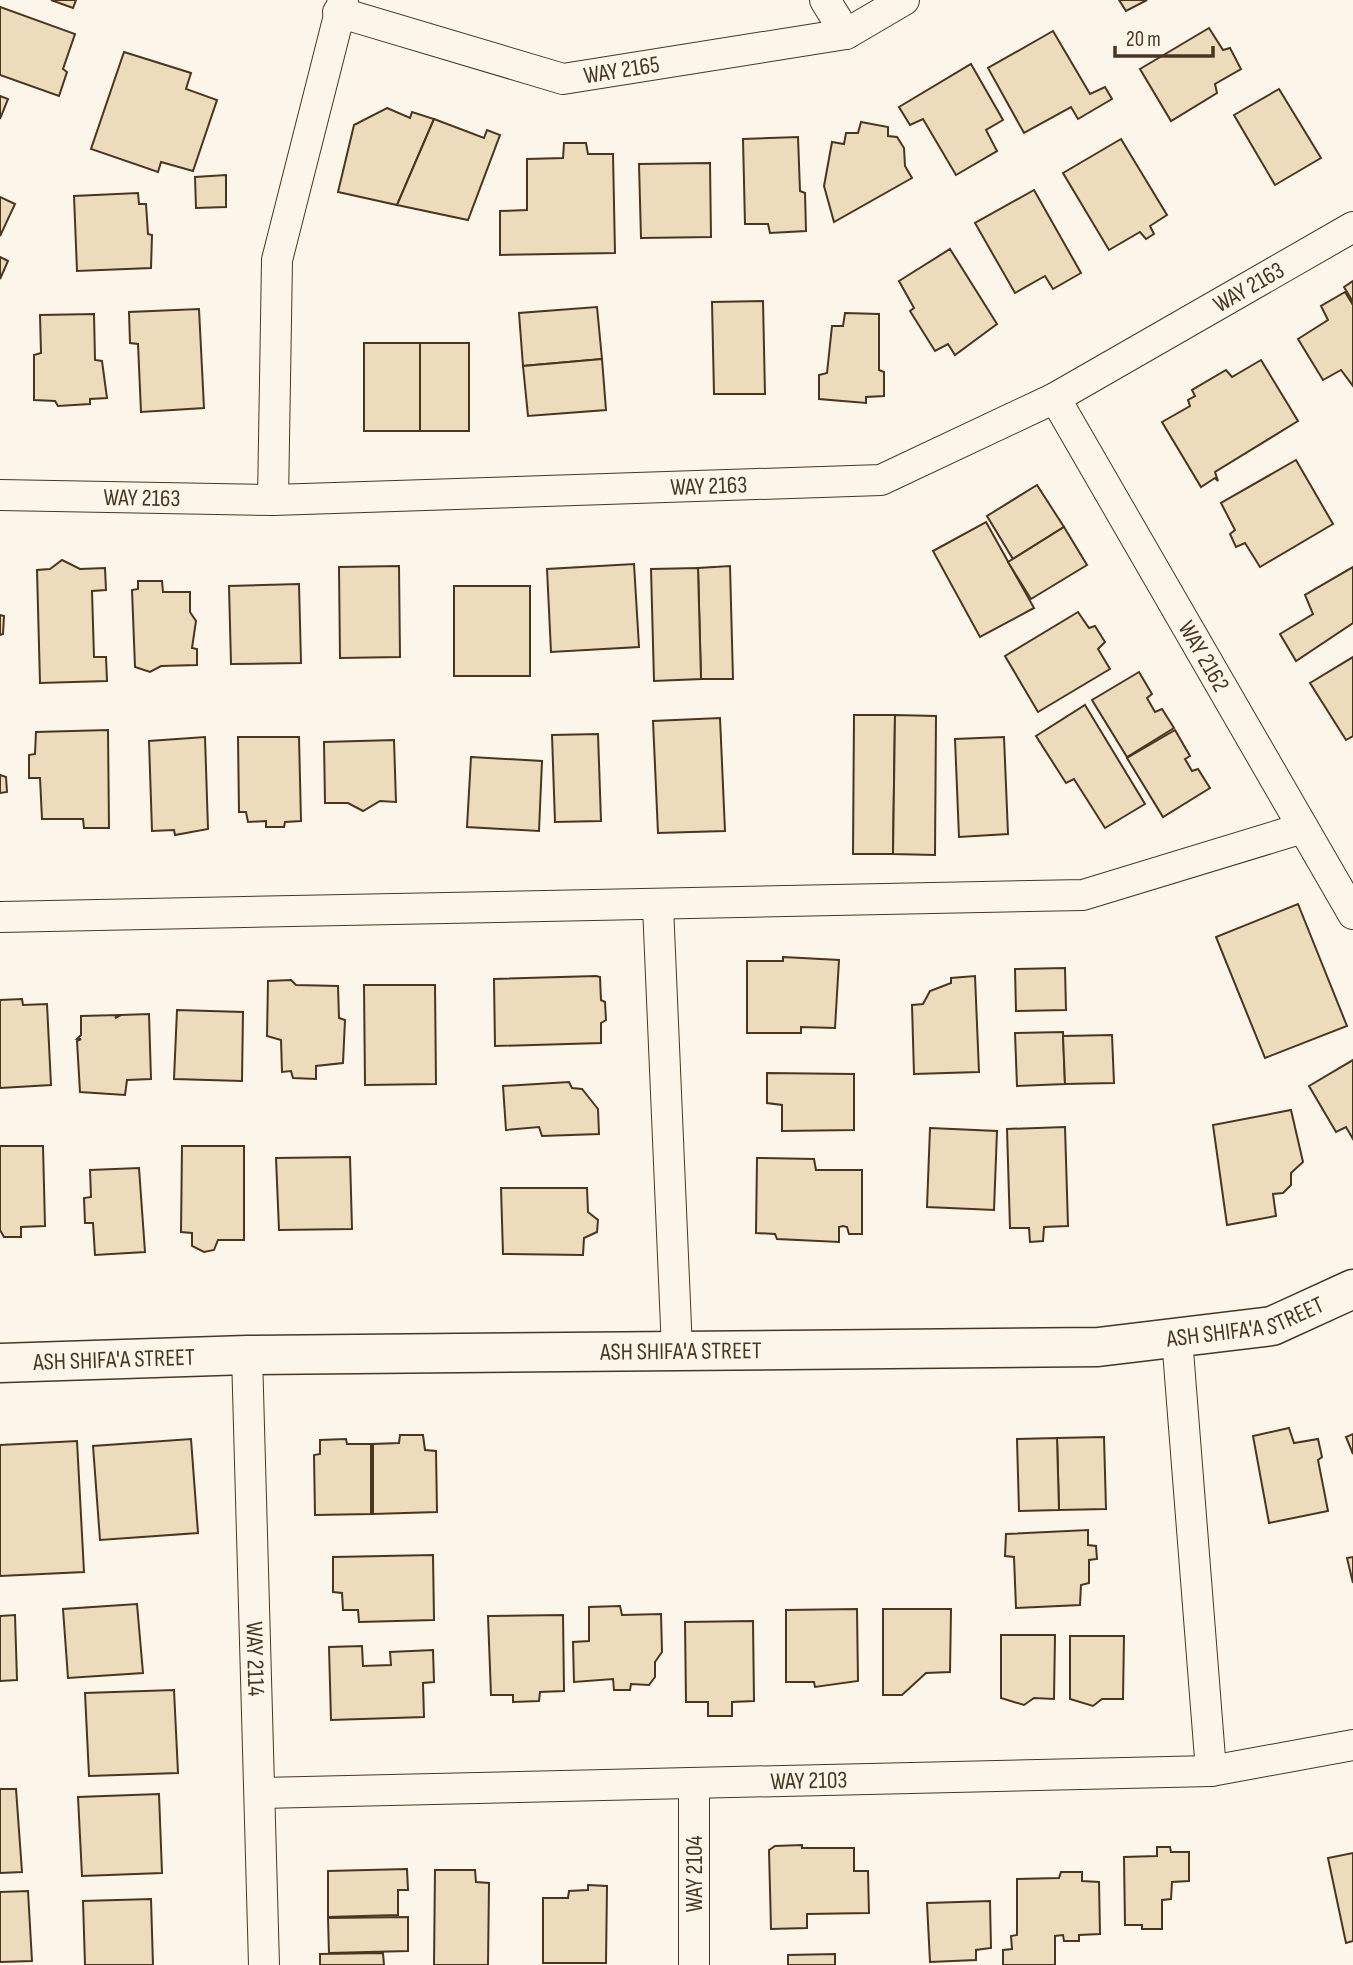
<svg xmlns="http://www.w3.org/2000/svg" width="1353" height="1965" font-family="'Sofia Sans Condensed',sans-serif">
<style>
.building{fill:#ecdcbc;stroke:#4a3520;stroke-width:2}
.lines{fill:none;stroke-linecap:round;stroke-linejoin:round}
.street-casing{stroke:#4a3520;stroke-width:32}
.secondary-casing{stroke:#4a3520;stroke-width:41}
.street{stroke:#fbf6e9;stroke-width:30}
.secondary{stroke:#fbf6e9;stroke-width:38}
.labels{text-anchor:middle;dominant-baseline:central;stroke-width:5;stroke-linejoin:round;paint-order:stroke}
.street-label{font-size:24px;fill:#4a3520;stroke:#fbf6e9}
</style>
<rect width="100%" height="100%" fill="#fbf6e9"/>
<g class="building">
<polygon points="51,0 76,0 73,8"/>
<polygon points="1119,0 1147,0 1126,11"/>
<polygon points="0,7 75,34 63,69 67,72 59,96 0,75"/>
<polygon points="1209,28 1223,50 1230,48 1241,69 1215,84 1217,93 1171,121 1140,69"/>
<polygon points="1053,31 1090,94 1105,87 1112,99 1078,119 1071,107 1024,133 988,68"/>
<polygon points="124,52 191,73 186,89 217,100 193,171 161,162 158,172 91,149"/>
<polygon points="971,64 1003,120 986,130 997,151 956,175 923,119 910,125 899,107"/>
<polygon points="1279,89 1321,158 1275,185 1234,115"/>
<polygon points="0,96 8,99 0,119"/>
<polygon points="387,108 410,118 412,112 434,119 397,205 338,192 354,125"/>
<polygon points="434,119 484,138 487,130 500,135 468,220 397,205"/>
<polygon points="861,122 888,127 888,136 897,137 904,148 905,166 912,178 834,222 824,186 832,142 844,144 846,133 858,133"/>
<polygon points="798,137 800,191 805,193 806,231 770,233 768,224 745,224 743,139"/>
<polygon points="1121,139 1167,215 1150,226 1154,234 1146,239 1140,232 1109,250 1063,173"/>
<polygon points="564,143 586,143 588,154 613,154 615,253 500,255 500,211 527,210 527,159 563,158"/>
<polygon points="710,163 711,237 641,238 639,164"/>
<polygon points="226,175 226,207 196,208 195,177"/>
<polygon points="1034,190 1081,273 1053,289 1045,276 1015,293 975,223"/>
<polygon points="138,193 139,204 146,204 148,234 152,235 151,268 77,271 74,196"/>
<polygon points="0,197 15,204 0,236"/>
<polygon points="950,249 997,324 955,355 948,344 935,351 910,311 914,308 899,281"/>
<polygon points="0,257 8,261 0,279"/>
<polygon points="1353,281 1353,302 1344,287"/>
<polygon points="1345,292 1353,305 1353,386 1341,370 1323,380 1298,339 1328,320 1321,306"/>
<polygon points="763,301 765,394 714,394 712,302"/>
<polygon points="597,307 602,359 523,366 519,313"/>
<polygon points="199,309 204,408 141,412 138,344 130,343 129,312"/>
<polygon points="845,313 879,314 879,370 884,372 884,396 866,397 866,403 819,399 819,375 827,373 832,326 843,326"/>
<polygon points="94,314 95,360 102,361 107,398 90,399 90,404 58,406 55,401 34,400 34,355 41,353 40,315"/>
<rect x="364" y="343" width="56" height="88"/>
<rect x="420" y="343" width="49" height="88"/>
<polygon points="602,359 606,410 528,416 523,366"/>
<polygon points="1261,360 1298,421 1215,472 1218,481 1215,478 1201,487 1162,422 1190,406 1188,400 1195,396 1192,390 1226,370 1232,377"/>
<polygon points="1296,460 1333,524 1260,567 1245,543 1236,547 1230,534 1235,530 1221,503"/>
<polygon points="1037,485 1064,527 1013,559 987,516"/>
<polygon points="986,522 1034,608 980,637 933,551"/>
<polygon points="1064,527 1087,565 1031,599 1008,562"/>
<polygon points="62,560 80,569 105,568 106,590 92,591 94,657 106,657 107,681 40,683 37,570 50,569"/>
<polygon points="634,564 639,647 551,652 547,569"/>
<polygon points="399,566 400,657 340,658 339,567"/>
<polygon points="730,566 733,679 701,679 698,568"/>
<polygon points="1353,567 1353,623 1296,661 1280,634 1313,614 1305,595"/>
<polygon points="698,568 701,679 654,681 651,569"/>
<polygon points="138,581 162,581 163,592 190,592 190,612 196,621 192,648 197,649 197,665 161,666 150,672 135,667 132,590 138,589"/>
<polygon points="299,584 301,663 231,664 229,586"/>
<rect x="454" y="586" width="76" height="90"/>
<polygon points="1078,612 1089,628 1095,626 1105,642 1098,649 1110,669 1038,712 1005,656"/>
<polygon points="0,615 4,616 3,634 0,635"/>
<polygon points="1353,657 1353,736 1346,740 1310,683"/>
<polygon points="1139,672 1152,694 1147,698 1155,712 1162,709 1174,728 1127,757 1092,700"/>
<polygon points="1085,705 1145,804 1105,828 1074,779 1066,783 1036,736"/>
<polygon points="854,715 895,715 893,854 853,854"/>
<polygon points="895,715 936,716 935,855 893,854"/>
<polygon points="720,718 725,831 658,833 653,721"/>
<polygon points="108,730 109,828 84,828 83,819 42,819 40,778 29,778 29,755 35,754 36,732"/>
<polygon points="1175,730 1190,756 1185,759 1192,771 1198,769 1210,788 1163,817 1127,758"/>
<polygon points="598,734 601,821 555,822 552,735"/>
<polygon points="205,737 208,829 175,835 174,830 152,831 149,741"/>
<polygon points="238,737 299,737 301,821 285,822 284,827 266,827 266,821 248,822 246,812 239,812"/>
<polygon points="1004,737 1008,834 959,837 955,739"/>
<polygon points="394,740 396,802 380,801 363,811 348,803 325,803 324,742"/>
<polygon points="471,757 542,761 539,831 467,827"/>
<polygon points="0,775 6,777 7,792 0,793"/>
<polygon points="1298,904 1347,1026 1265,1058 1216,937"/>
<polygon points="783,957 839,960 835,1028 801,1027 801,1033 747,1033 747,961 783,961"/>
<polygon points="1065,968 1066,1010 1016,1011 1015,969"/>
<polygon points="596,976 600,977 601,1000 605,1002 606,1020 601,1023 601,1043 495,1046 494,979"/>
<polygon points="975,976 979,1072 914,1074 912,1005 923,1004 930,991 951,983 951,978"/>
<polygon points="291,980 296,985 338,986 339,1018 345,1020 343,1063 316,1066 316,1079 293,1078 291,1071 282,1072 281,1040 267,1036 268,981"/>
<polygon points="364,985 435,985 436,1084 365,1085"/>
<polygon points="22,999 23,1005 47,1004 51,1085 0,1088 0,1000"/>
<polygon points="177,1010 243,1012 242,1081 174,1079"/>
<polygon points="149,1014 151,1079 127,1080 125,1095 80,1092 77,1041 81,1039 77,1039 81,1035 81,1016 118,1015 115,1018 121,1015"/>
<polygon points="1063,1032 1065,1084 1017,1086 1015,1033"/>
<polygon points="1112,1035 1114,1083 1065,1084 1063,1036"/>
<polygon points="1353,1060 1353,1139 1346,1127 1336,1132 1309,1086"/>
<polygon points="767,1073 854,1074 854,1130 782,1131 782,1105 767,1103"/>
<polygon points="569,1082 572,1088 582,1089 598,1109 599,1134 542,1136 539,1127 506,1130 503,1086"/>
<polygon points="1291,1110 1303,1162 1291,1173 1291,1185 1283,1193 1273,1194 1276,1216 1227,1225 1213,1125"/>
<polygon points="1065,1127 1068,1226 1044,1227 1043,1241 1030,1242 1029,1228 1010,1228 1007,1129"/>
<polygon points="930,1128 997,1131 994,1210 927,1207"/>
<polygon points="0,1146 43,1146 45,1226 21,1227 21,1237 4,1237 0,1230"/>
<polygon points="182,1146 244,1146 244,1240 218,1240 214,1250 204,1252 192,1246 192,1233 181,1232"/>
<polygon points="350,1157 352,1229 279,1230 276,1158"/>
<polygon points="757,1158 814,1159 816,1170 862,1170 862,1234 849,1234 847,1227 843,1226 839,1227 839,1242 777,1239 775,1234 756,1233"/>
<polygon points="139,1168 145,1252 95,1255 93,1223 85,1223 84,1198 91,1197 90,1170"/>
<polygon points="501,1188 587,1188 588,1212 598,1220 597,1232 584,1238 583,1255 503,1254"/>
<polygon points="1289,1428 1294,1443 1318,1439 1322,1457 1318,1460 1328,1511 1269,1523 1253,1436"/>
<polygon points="1353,1434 1353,1454 1346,1437"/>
<polygon points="400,1435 423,1435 425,1450 436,1451 437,1512 373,1514 373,1444 399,1443"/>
<polygon points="1104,1437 1106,1509 1059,1510 1057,1438"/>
<polygon points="1057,1438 1059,1510 1019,1511 1017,1439"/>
<polygon points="191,1439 198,1533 100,1540 93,1446"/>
<polygon points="346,1439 347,1444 371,1444 371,1514 315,1515 314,1455 320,1454 320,1440"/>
<polygon points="77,1441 84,1572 0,1576 0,1445"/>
<polygon points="1088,1530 1088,1545 1096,1546 1097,1559 1089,1560 1089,1583 1081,1585 1080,1605 1016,1608 1014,1557 1005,1556 1006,1534"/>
<polygon points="433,1555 434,1620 359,1622 358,1610 343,1610 342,1593 333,1592 333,1557"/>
<polygon points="1353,1557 1353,1583 1347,1558"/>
<polygon points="137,1604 143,1673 68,1678 63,1609"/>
<polygon points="620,1606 622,1615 661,1614 662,1652 655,1662 655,1677 649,1685 631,1684 630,1690 614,1690 613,1679 574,1682 573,1642 589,1641 589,1607"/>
<polygon points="857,1609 858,1681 815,1687 814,1682 786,1682 786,1610"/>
<polygon points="883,1609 951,1609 950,1672 926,1673 902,1695 883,1695"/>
<polygon points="15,1615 17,1680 0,1681 0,1616"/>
<polygon points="563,1615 564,1691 540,1692 539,1701 513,1702 513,1695 491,1695 488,1616"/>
<polygon points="753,1621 754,1701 732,1702 732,1716 708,1716 708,1702 686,1702 685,1622"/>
<polygon points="1001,1635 1055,1635 1054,1699 1034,1698 1024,1705 1001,1698"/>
<polygon points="1070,1636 1124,1636 1123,1699 1102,1699 1093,1706 1070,1699"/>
<polygon points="362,1646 363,1666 391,1665 390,1652 433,1650 434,1682 423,1683 424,1717 331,1720 329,1647"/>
<polygon points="174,1690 178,1773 89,1776 85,1693"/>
<polygon points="0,1789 16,1789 22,1872 0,1873"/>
<polygon points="159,1794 162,1873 82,1876 78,1797"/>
<polygon points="802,1845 802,1848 854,1848 854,1871 868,1871 869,1913 807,1914 807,1928 771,1929 769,1850 775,1846"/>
<polygon points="1157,1847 1170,1847 1171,1852 1189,1852 1189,1881 1172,1882 1171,1899 1162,1900 1162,1929 1142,1929 1142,1925 1125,1925 1124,1857 1157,1856"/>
<polygon points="1353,1853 1353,1941 1346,1943 1328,1858"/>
<polygon points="407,1869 408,1890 398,1890 398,1915 328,1917 328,1871"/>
<polygon points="435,1870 475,1870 476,1882 489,1883 488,1965 434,1965"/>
<polygon points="1061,1872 1082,1872 1082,1881 1099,1882 1100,1934 1079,1935 1079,1941 1064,1941 1063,1935 1055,1936 1055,1965 1003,1965 1003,1950 1012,1949 1011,1936 1017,1935 1017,1879 1059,1878"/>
<polygon points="588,1885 607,1886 606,1963 543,1963 543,1898 568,1898 569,1891 588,1890"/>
<polygon points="28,1891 32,1961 0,1962 0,1892"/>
<polygon points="151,1899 153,1965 85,1965 83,1901"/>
<polygon points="990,1901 991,1948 976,1950 976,1960 930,1962 927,1903"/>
<polygon points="408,1917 408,1951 329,1953 328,1918"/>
<polygon points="383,1953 384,1965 320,1965 320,1954"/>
<polygon points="835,1954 835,1965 788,1965 788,1955"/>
</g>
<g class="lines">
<defs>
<g id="street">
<polyline points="825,0 846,34"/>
<path id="s1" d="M338 12 563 79 846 34 904 0"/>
<path id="s2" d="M1055 398 1353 914"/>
<path id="s3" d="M0 495 273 500 881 480 1055 398 1353 227"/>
<polyline points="273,500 277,260 343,0"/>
<polyline points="658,906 677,1350"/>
<polyline points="0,917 1083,895 1303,828"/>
<polyline points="1177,1338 1211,1771"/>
<path id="s4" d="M247 1355 264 1965"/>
<polyline points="694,1783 694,1965"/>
<path id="s5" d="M261 1793 1211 1771 1353 1745"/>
</g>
<g id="secondary">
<path id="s6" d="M0 1363 247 1355 1098 1347 1272 1326 1353 1289"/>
</g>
</defs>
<use href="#street" class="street-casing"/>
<use href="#secondary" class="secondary-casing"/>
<use href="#street" class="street"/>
<use href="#secondary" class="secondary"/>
</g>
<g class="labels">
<g class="street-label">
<text stroke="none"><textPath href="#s1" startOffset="294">WAY 2165</textPath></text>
<text stroke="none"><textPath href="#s3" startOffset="1297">WAY 2163</textPath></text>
<text stroke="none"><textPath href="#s3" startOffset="709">WAY 2163</textPath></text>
<text stroke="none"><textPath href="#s3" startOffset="142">WAY 2163</textPath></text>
<text stroke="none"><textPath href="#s2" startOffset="298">WAY 2162</textPath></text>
<text stroke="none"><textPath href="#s6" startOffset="1248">ASH SHIFA'A STREET</textPath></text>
<text stroke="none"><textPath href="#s6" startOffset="681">ASH SHIFA'A STREET</textPath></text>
<text stroke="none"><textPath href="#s6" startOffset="114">ASH SHIFA'A STREET</textPath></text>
<text stroke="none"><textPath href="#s4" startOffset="304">WAY 2114</textPath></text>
<text stroke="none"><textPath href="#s5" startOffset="548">WAY 2103</textPath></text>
<text transform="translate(694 1874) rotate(-90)">WAY 2104</text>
</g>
</g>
<path d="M1115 46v10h98v-10" fill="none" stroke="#4a3520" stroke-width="3.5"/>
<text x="1126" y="46" font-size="21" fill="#4a3520" stroke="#fbf6e9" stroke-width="5" paint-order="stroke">20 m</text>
</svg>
